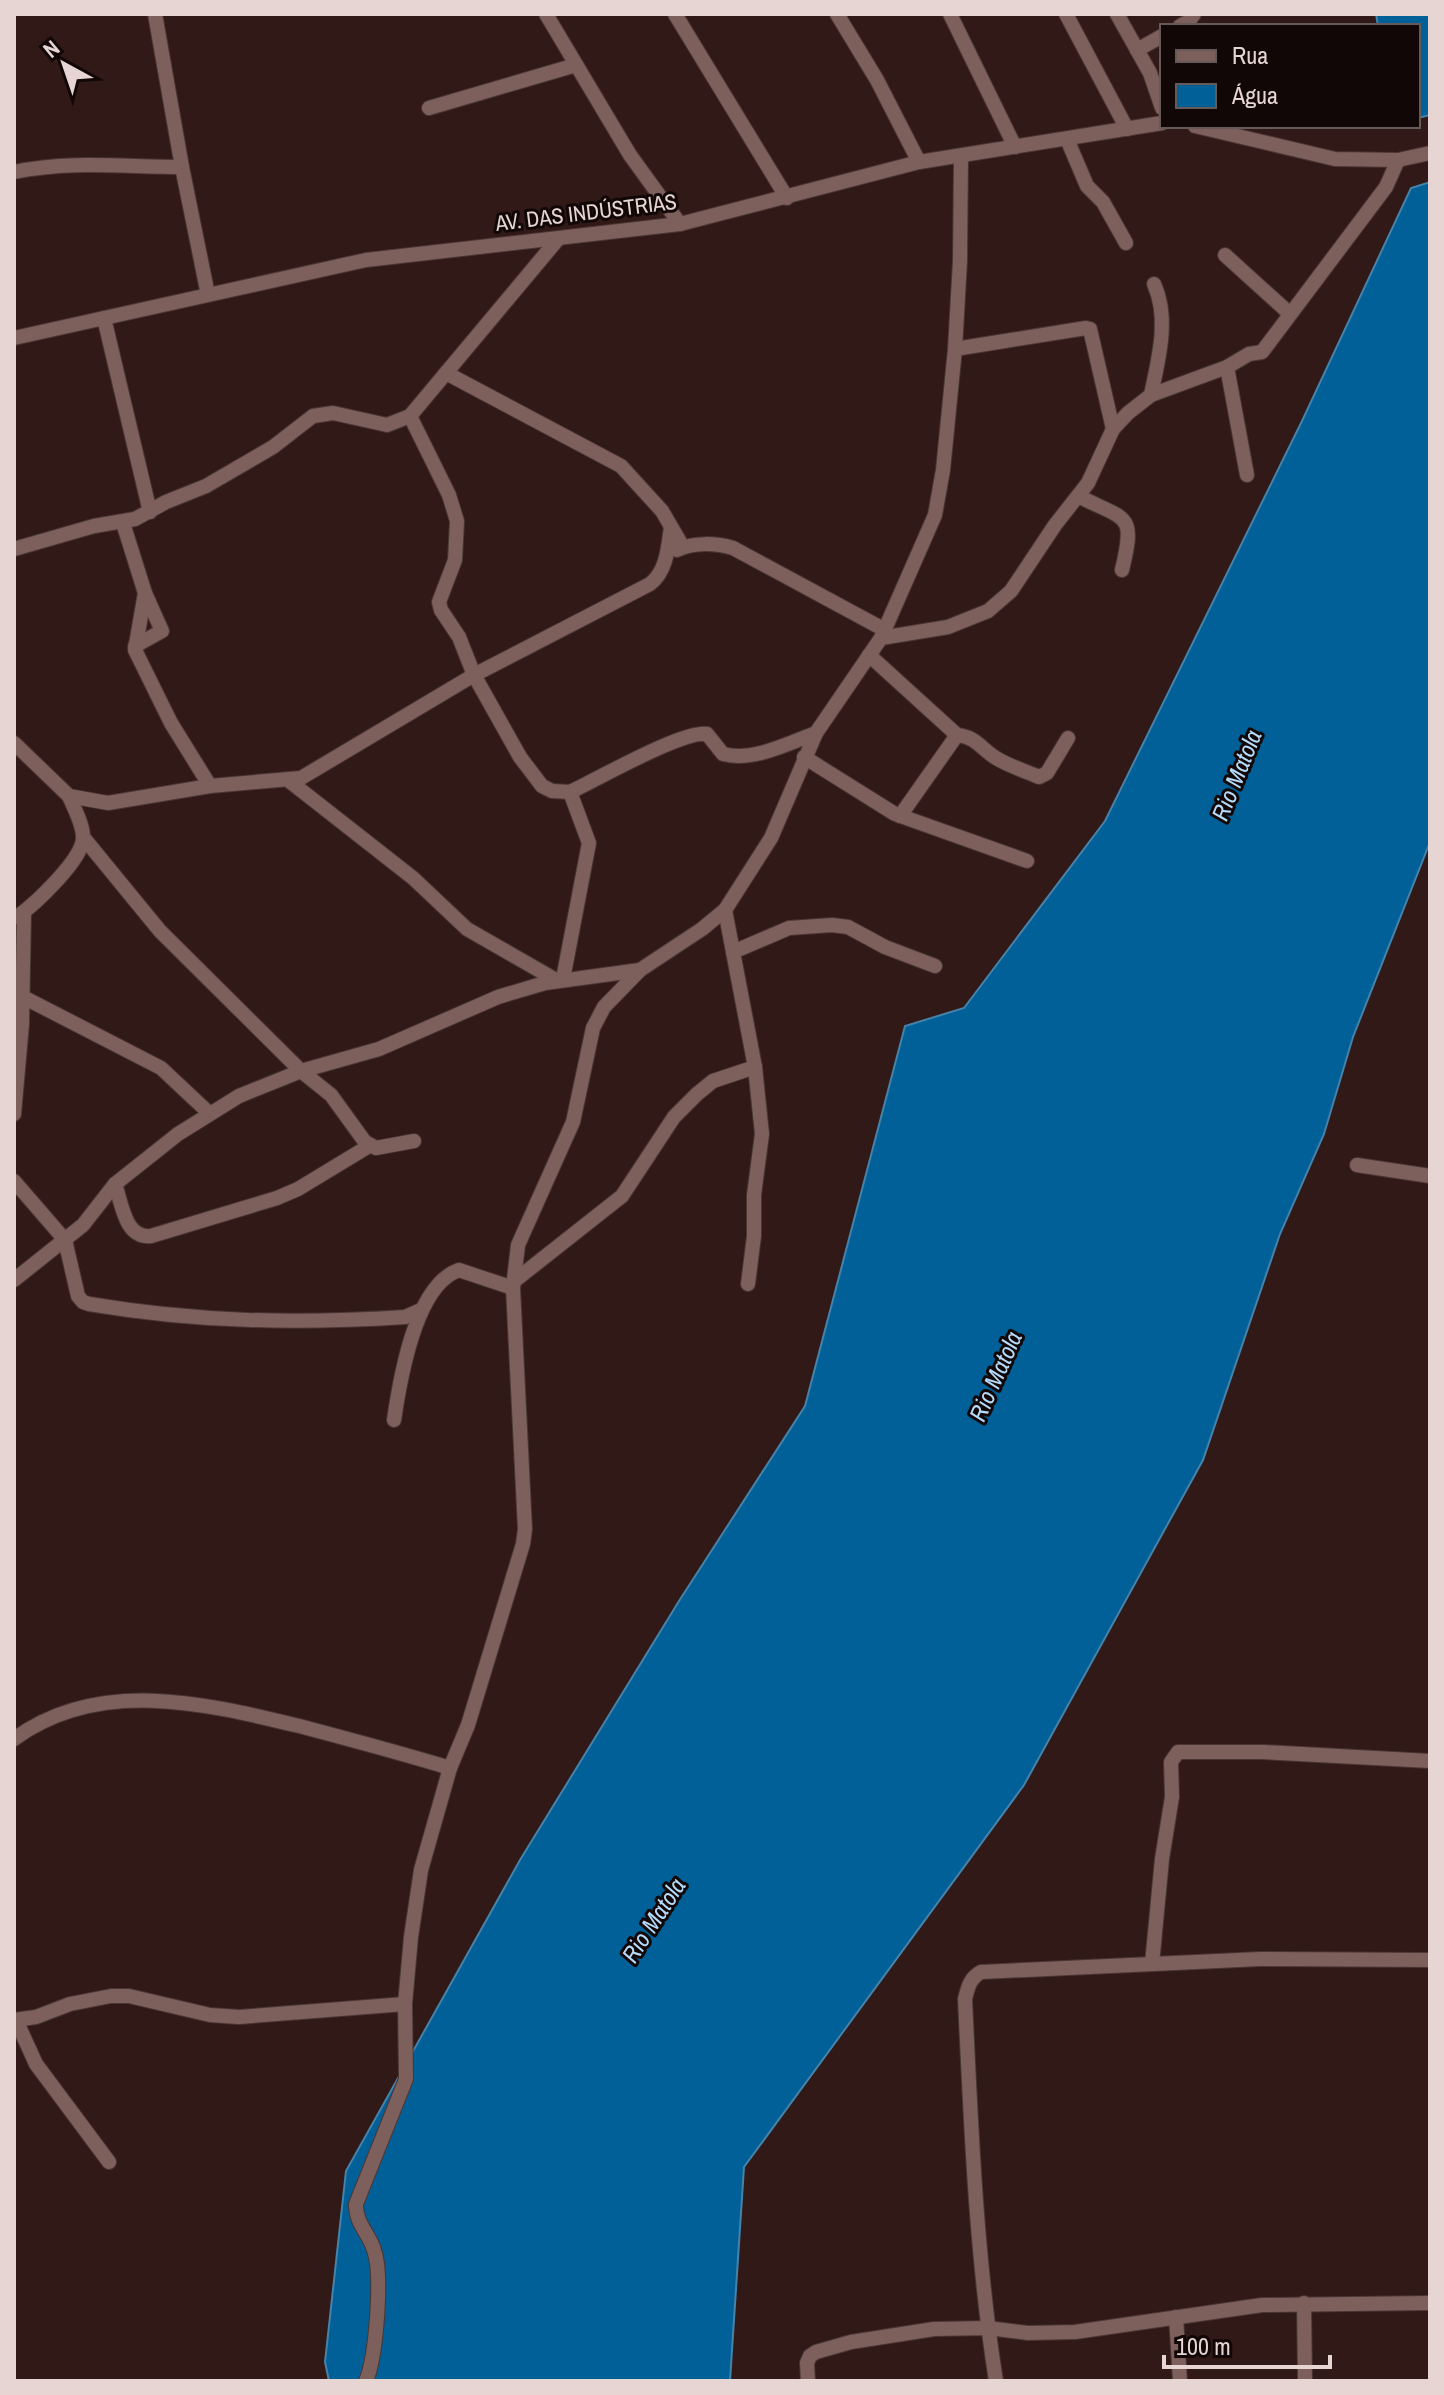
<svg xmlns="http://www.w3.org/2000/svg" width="1444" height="2395" font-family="'Archivo Narrow',sans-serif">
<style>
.water{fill:#026098;stroke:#4683aa;stroke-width:2}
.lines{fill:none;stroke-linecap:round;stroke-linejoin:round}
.minor-casing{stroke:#493635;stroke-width:16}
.minor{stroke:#7d5f5c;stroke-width:14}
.labels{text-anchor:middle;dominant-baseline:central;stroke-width:6;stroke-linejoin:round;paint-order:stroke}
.street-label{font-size:22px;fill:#e6d5d3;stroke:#110706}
.water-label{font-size:24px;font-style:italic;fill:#b6dbfb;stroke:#110706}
</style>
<rect width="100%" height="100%" fill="#301916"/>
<g class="water">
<polygon points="1376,14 1430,14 1430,115 1418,118 1418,26 1378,26"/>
<polygon points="1430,182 1430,842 1353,1037 1324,1134 1280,1234 1203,1460 1024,1785 744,2167 730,2381 329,2381 325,2362 346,2171 520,1860 679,1601 805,1406 905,1026 964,1008 1105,821 1302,421 1411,188"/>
</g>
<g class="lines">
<defs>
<g id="minor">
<polyline points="155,14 182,167 208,295"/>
<polyline points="546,14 630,155 680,224"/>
<polyline points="675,14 787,198"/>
<polyline points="837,14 877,80 919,162"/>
<polyline points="950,14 1015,147"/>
<polyline points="1066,14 1127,129"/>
<polyline points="1117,14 1150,73 1162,108"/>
<polyline points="1180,26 1189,21 1194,14"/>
<polyline points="1137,50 1162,36"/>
<polyline points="429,108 576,65"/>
<polyline points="1195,126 1335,159 1398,160 1430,153"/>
<polyline points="1067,139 1087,186 1103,202 1126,243"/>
<path d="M14 172C72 160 123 167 182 167"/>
<polyline points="1225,255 1289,313"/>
<polyline points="104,318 150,512"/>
<polyline points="14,338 366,260 680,224 919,162 1162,123"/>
<polyline points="955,349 1086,328 1090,329 1113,429"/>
<polyline points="1227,367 1247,475"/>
<polyline points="446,373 621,466 662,511 683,547"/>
<path d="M1151 395C1158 360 1170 319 1154 284"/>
<polyline points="410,416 449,495 457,521 455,560 439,602 441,610 459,637 474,675 520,757 542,786 552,791 570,792 589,843 563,979"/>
<path d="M1078 496C1127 521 1136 512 1122 570"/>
<polyline points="123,523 145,593 162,631 135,646"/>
<polyline points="14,549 94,526 135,519 166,502 206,486 273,447 313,416 333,413 387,425 410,416 558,239"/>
<path d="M677 550C694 542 716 543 733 548L885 630"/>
<polyline points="145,593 135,650 171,723 210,786"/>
<polyline points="881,638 948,627 988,611 1011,591 1055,525 1088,483 1113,429 1128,413 1151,395 1227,367 1249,354 1262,352 1386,187 1398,160"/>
<path d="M869 655 957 735C977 737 981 749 996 758 1009 766 1025 771 1039 777L1047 773 1068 738"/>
<path d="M14 743 69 796 108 803 210 786 301 778 474 675 650 584C667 571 668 547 671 527"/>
<polyline points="804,757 895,814 1027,861"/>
<polyline points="288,780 413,878 467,929 556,980"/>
<path d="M570 792C596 780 683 730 707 734L723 754C753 762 789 743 816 733"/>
<polyline points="900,816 957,735"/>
<polyline points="83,837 160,931 301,1071 331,1095 365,1142 376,1148 414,1141"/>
<polyline points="725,910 755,1067 762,1134 754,1195 754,1236 748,1284"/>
<path d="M17 917C35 904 81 861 83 839 84 826 74 808 69 796"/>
<polyline points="733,952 789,928 832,925 848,927 885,947 935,966"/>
<polyline points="23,997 161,1068 209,1113"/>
<polyline points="14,1114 22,1024 24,912"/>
<polyline points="1357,1165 1430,1176"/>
<path d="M14 1181 65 1240 78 1296 83 1302 89 1304C196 1322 297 1324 405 1317L421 1310"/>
<path d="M115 1184C122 1204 125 1239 151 1236L277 1198 298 1189 369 1146"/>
<polyline points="14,1280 83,1225 115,1184 178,1134 239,1096 301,1071 379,1049 498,997 545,983 640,970 702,929 725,910 771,838 816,733 881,638 935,515 943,470 955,349 960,261 961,156"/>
<polyline points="513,1282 622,1196 674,1117 697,1094 713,1081 755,1067"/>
<path d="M394 1420C400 1379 415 1285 459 1270L513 1288"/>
<path d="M14 1739C100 1676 208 1704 303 1727 352 1740 401 1753 450 1768"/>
<polyline points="1152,1964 1162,1859 1172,1797 1171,1762 1178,1752 1263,1752 1430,1761"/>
<polyline points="14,2020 36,2017 70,2004 111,1996 129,1996 210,2015 239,2017 405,2004"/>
<polyline points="16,2020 36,2064 109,2162"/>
<polyline points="1304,2303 1305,2381"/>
<polyline points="1176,2317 1180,2381"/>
<path d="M366 2381C376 2357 383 2275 374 2250 369 2233 355 2223 356 2204L406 2079 405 2004 411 1937 421 1870 450 1768 468 1725 523 1544 525 1529 513 1288 518 1245 573 1122 593 1028 604 1007 640 970"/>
<polyline points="808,2381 807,2363 810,2356 816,2352 851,2342 934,2329 988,2328 1028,2333 1075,2332 1262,2305 1430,2303"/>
<path d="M996 2381C976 2255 971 2126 965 1999 968 1987 970 1978 981 1972L1260 1959 1430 1960"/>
</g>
</defs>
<use href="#minor" class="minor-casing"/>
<use href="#minor" class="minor"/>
</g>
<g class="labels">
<g class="street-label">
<text transform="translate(586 212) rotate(-7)">AV. DAS INDÚSTRIAS</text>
</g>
<g class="water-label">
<text transform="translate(1236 775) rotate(-68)">Rio Matola</text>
<text transform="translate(995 1376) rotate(-66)">Rio Matola</text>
<text transform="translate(653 1920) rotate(-57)">Rio Matola</text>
</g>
</g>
<rect width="1444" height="2395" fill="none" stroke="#e6d5d3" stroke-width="32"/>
<rect x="1160" y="24" width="260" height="104" fill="#110706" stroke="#665958" stroke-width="2"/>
<rect x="1176" y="50" width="40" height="12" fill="#7d5f5c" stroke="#665958" stroke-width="2"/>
<text x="1232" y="64" font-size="24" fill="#e6d5d3">Rua</text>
<rect x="1176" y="84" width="40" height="24" fill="#026098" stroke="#665958" stroke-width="2"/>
<text x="1232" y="104" font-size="24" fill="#e6d5d3">Água</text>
<g transform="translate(64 64) rotate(320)" stroke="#110706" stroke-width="6" paint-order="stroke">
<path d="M0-6L14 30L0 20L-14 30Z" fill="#e6d5d3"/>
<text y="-12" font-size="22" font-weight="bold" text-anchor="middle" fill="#e6d5d3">N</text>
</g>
<path d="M1164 2355v12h166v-12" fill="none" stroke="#e6d5d3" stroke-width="4"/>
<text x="1176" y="2355" font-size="24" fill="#e6d5d3" stroke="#110706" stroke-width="6" paint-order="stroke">100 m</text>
</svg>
